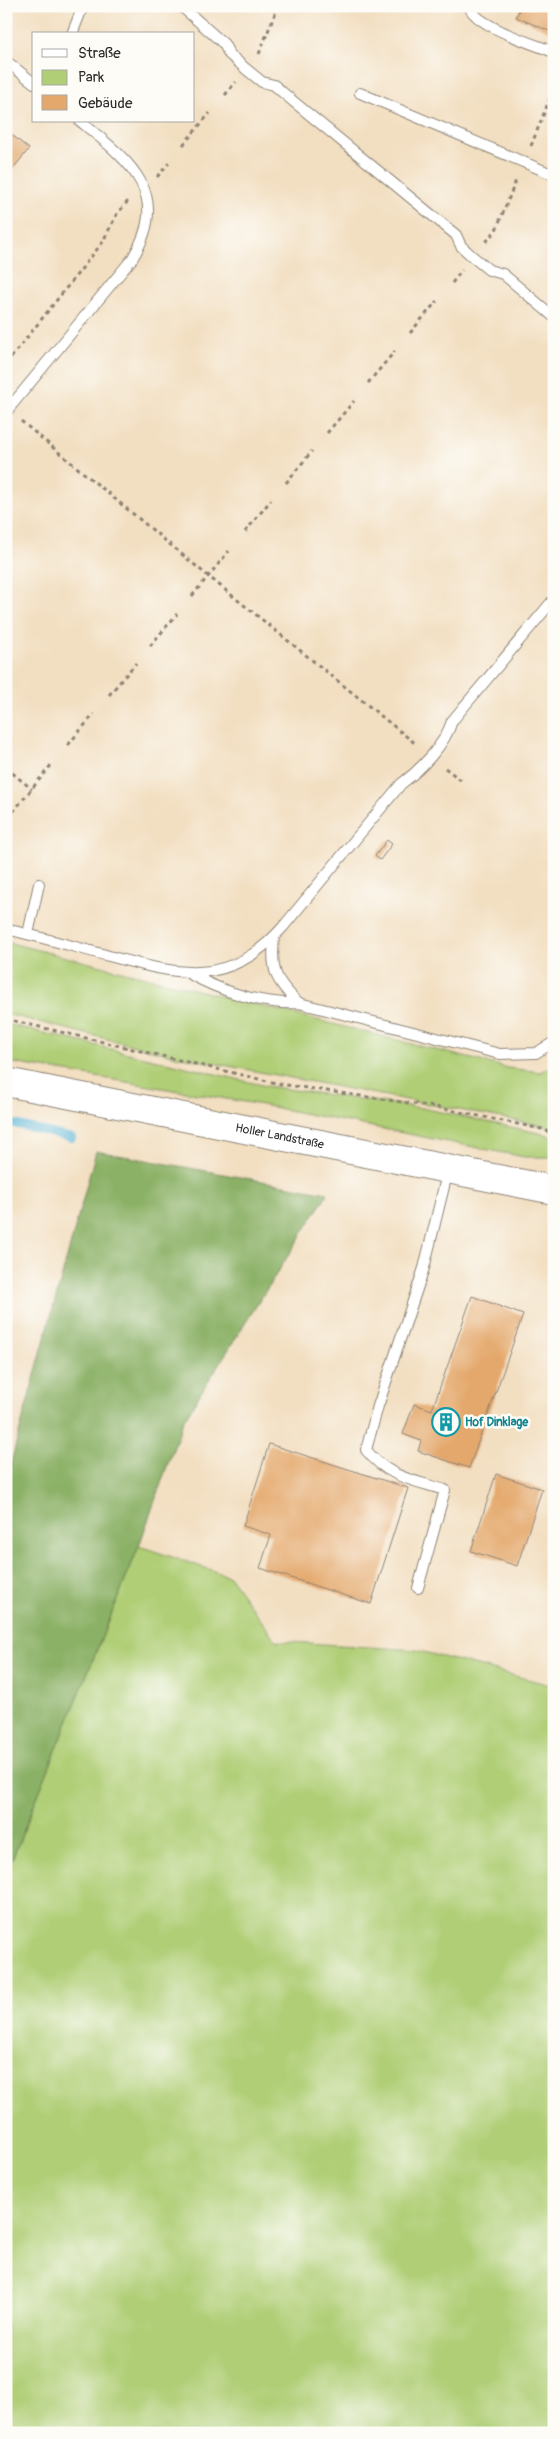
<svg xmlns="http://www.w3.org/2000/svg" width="560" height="2439" font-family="Pangolin,sans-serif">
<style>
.green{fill:#afce75;stroke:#6d7c50}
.forest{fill:#8bb166;stroke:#5b6e48}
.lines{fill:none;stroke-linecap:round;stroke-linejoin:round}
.stream{stroke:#55b1d3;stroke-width:8}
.building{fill:#e4a86c}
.lane-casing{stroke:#8e8476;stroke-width:12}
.secondary-casing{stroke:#8e8476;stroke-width:30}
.path{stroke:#8e8476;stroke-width:3;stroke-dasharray:4 4;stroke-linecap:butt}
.lane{stroke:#fff;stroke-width:10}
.secondary{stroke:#fff;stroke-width:28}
.labels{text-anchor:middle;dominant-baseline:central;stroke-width:5;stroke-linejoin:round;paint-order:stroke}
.street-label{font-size:12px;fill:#2b2b2b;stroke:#fdfcf7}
.culture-label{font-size:12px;font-weight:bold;fill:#0d838f;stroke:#fdfcf7;text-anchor:start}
</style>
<rect width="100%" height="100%" fill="#fdfcf7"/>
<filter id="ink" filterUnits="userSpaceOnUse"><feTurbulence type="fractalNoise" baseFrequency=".02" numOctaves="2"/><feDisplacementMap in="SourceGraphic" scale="10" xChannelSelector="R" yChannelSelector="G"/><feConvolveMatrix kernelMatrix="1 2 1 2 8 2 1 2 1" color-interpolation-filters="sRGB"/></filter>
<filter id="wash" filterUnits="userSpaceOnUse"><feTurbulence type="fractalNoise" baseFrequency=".0096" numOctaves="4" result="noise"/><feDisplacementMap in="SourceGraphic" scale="20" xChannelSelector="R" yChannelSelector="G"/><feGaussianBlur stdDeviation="1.12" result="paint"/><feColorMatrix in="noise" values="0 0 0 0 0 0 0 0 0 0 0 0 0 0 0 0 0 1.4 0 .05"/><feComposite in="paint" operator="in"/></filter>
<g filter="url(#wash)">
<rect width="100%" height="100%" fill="#f2dec0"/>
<g class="green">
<polygon points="6,942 508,1068 540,1072 554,1065 554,1128 176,1056 6,1014"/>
<polygon points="6,1024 266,1086 422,1108 548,1135 554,1139 554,1157 524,1157 262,1105 8,1062"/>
<polygon points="139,1546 229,1576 276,1641 416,1650 554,1686 554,2433 6,2433 6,1874"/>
</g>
<polygon class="forest" points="96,1151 328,1193 183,1421 139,1546 6,1874 6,1481"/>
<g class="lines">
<polyline class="stream" points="6,1122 72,1138"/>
</g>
<g id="blocks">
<g class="building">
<polygon points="521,6 554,6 554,33 516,17"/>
<polygon points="6,130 29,149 6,177"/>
<polygon points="387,840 392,844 380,860 375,856"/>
<polygon points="472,1296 523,1315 469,1468 418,1451 421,1441 403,1434 414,1404 432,1410"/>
<polygon points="269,1444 408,1488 371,1604 260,1568 271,1535 243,1526"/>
<polygon points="496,1474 542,1489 517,1566 471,1551"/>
</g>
</g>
</g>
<g filter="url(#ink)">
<use href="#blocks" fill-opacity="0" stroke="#8e8476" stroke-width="1"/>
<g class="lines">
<defs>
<g id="lane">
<polyline points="181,6 224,44 229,54 246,69 262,82 274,85 288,97 456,235 461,246 473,257 489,270 503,274 554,317"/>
<path d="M469 6C475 26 534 44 554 52"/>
<polyline points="72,34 83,6"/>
<polyline points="6,61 34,83"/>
<polyline points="360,93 554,175"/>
<path d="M6 412 132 259C173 193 129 161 80 121"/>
<path d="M6 929C41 937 75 947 109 956 179 975 228 989 283 927L401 784C420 770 445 745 452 721L554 599"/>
<polyline points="28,934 39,884"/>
<path d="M274 937C271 970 274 980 299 1003"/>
<path d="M188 973C220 991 262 1005 299 1003L500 1054 536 1053 554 1042"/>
<path d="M418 1588 445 1490C413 1480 389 1478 366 1450L378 1406 424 1268 448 1170"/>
</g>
<g id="secondary">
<path id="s1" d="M6 1082 554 1190"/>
</g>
</defs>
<use href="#lane" class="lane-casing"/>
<use href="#secondary" class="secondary-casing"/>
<g class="path">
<polyline points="259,54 278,6"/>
<polyline points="225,95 236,82"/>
<polyline points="183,145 210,113"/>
<polyline points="531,146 554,88"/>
<polyline points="157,177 169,163"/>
<polyline points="486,242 496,230 517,178"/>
<polyline points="452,283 462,270"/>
<polyline points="410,333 437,301"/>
<polyline points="6,364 102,243 117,214 128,201"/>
<polyline points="368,383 395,351"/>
<polyline points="21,421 208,576 417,745"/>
<polyline points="327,433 354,401"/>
<polyline points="286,483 312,451"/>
<polyline points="245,532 271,500"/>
<polyline points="192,596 229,551"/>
<polyline points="150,646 177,614"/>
<polyline points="109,695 136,663"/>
<polyline points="68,745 94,714"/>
<polyline points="6,768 32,789"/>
<polyline points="445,768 462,781"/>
<polyline points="8,818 52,764"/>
<polyline points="6,1019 280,1084 435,1107 542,1129 554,1134"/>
</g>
<use href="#lane" class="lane"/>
<use href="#secondary" class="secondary"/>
</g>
</g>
<defs>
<symbol id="building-ring" viewBox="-11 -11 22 22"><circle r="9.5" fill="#fdfcf7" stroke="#0f9aa8" stroke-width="1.5"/><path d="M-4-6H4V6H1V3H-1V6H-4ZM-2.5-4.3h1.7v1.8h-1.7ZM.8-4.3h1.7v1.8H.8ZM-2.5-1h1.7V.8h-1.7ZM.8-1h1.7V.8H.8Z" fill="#0f9aa8"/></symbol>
</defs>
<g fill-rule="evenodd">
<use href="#building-ring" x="430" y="1406" width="32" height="32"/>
</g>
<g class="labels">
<g class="street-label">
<text stroke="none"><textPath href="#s1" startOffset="279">Holler Landstraße</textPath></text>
</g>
<g class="culture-label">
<text x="465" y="1422">Hof Dinklage</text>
</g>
</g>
<rect width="560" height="2439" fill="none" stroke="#fdfcf7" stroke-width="25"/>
<rect x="32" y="32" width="162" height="90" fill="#fdfcf7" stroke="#a9a8a5"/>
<rect x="42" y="49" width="25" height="8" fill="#ffffff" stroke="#a9a8a5"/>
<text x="78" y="58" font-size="15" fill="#2b2b2b">Straße</text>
<rect x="42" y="70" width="25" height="15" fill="#afce75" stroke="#a9a8a5"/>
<text x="78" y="82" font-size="15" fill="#2b2b2b">Park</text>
<rect x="42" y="95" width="25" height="15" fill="#e4a86c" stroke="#a9a8a5"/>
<text x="78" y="108" font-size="15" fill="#2b2b2b">Gebäude</text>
</svg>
